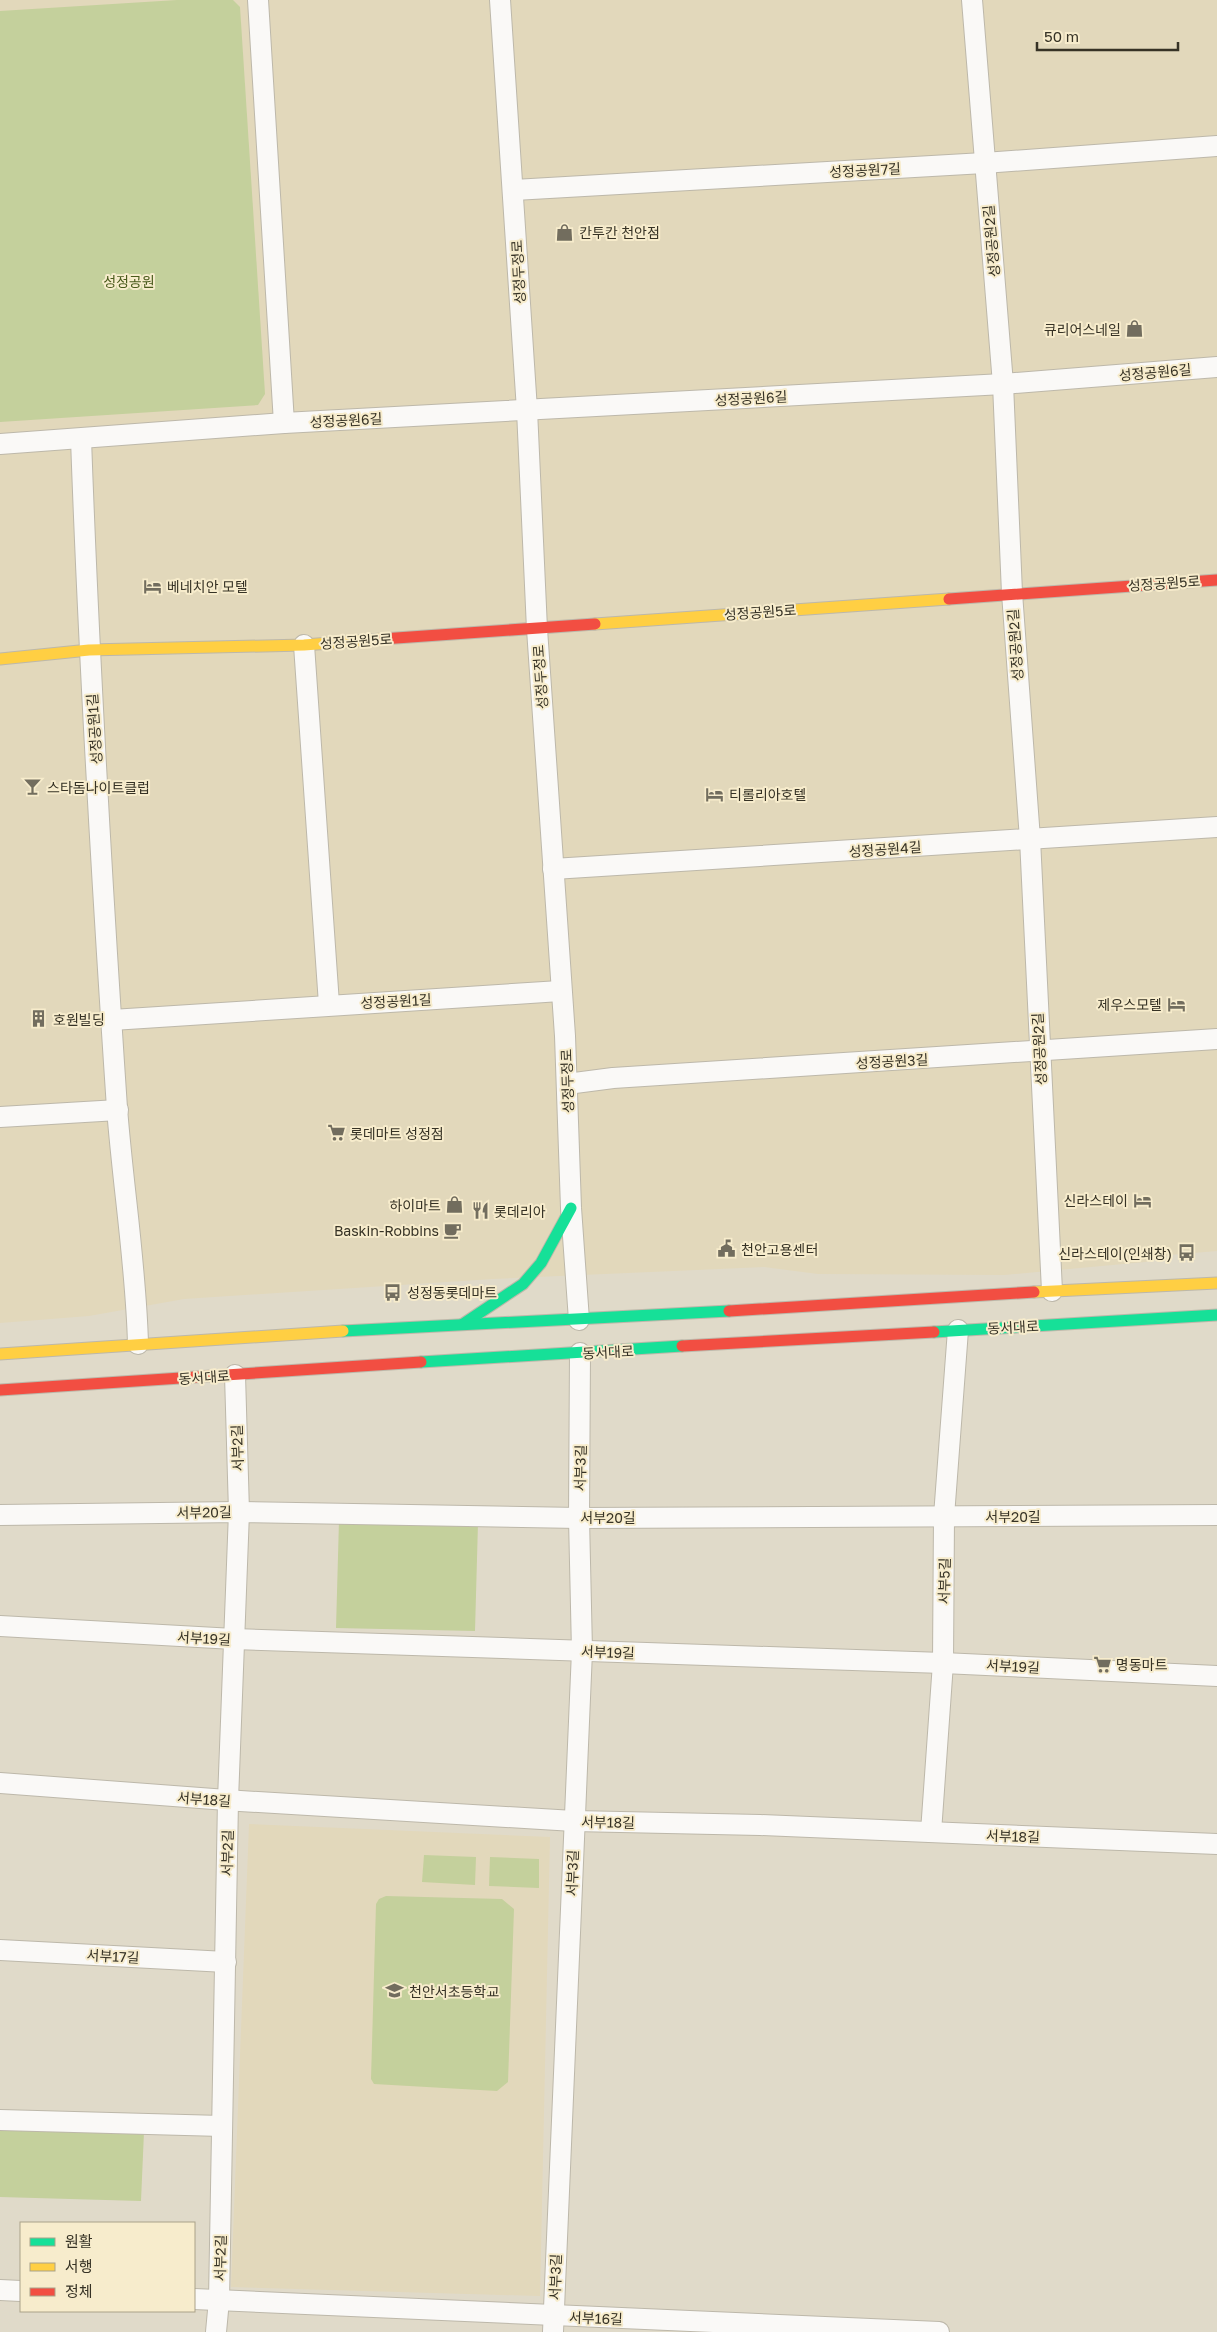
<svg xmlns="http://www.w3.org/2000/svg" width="1217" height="2332" font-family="'Golos Text','Noto Sans KR',sans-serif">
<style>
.built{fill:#e2d8bb}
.green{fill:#c4d09c}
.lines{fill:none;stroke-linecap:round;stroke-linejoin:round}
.street-casing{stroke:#bdb8aa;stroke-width:22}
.fast-casing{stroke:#bdb8aa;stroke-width:13}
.slow-casing{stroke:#bdb8aa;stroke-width:13}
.jam-casing{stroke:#bdb8aa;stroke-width:13}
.street{stroke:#faf9f7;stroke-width:20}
.fast{stroke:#16e098;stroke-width:11}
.slow{stroke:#ffcf43;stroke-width:11}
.jam{stroke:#f24e42;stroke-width:11}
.labels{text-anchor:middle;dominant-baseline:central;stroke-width:4;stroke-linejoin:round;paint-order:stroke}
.street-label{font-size:14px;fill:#363225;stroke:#f7eccc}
.poi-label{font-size:14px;fill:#363225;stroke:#f7eccc;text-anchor:start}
.park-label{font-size:14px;fill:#495a1b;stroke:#f7eccc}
</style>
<rect width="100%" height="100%" fill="#e0dac9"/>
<g class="built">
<polygon points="0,0 1217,0 1217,1251 1169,1255 1145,1262 1004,1275 818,1274 764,1267 493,1279 184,1299 89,1316 0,1323"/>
<polygon points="249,1824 550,1837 540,2296 231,2287"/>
</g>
<g class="green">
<polygon points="177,0 233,0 240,7 265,394 258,405 0,422 0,11"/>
<polygon points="339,1520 478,1523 475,1631 336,1628"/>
<polygon points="424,1855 476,1857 475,1885 422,1882"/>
<polygon points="490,1857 539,1859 539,1888 489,1886"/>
<polygon points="386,1896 502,1899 514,1909 508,2082 497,2091 374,2084 371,2079 376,1904 379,1899"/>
<polygon points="0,2128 144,2132 141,2201 0,2197"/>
</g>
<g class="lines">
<defs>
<g id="street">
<polyline points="258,0 284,423"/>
<polyline points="500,0 527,410 537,629 565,1036 571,1208 579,1320"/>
<polyline points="972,0 1003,384 1012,593 1030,839 1052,1291"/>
<polyline points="514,190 984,163 1217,146"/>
<path d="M81 439C89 662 102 885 117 1108 123 1187 136 1265 138 1344"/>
<polyline points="0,444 284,423 1003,384 1217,367"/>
<polyline points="304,645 329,1004"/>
<polyline points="553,869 1217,827"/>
<polyline points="112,1020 560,991"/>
<polyline points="567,1084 613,1078 1217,1039"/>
<polyline points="0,1117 118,1110"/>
<polyline points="0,1515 239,1512 579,1518 1217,1515"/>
<polyline points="0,1626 234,1639 943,1663 1217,1676"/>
<polyline points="0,1783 240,1801 574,1821 760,1825 1217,1844"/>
<polyline points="931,1832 943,1663 944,1516 958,1330"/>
<polyline points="0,1950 226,1962"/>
<polyline points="0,2120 222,2126"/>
<polyline points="0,2290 21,2291"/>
<polyline points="194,2299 939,2332"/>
<polyline points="216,2332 219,2300 228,1800 239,1512 235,1375"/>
<polyline points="553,2332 582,1651 579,1518 580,1353"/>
</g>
<g id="fast">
<polyline points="463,1324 523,1284 541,1263 571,1208"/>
<polyline points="343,1331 729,1311"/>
<polyline points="934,1332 1217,1315"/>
<polyline points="421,1362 682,1346"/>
</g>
<g id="slow">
<polyline points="595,624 949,599"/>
<polyline points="0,659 89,650 304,645 382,639"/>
<polyline points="1034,1292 1217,1283"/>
<polyline points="0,1354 343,1331"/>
</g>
<g id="jam">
<polyline points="949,599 1217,580"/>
<polyline points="382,639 595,624"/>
<polyline points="729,1311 1034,1292"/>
<polyline points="682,1346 934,1332"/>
<polyline points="0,1390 421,1362"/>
</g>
</defs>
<use href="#street" class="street-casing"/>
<use href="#fast" class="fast-casing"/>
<use href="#slow" class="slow-casing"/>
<use href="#jam" class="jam-casing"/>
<use href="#street" class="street"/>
<use href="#fast" class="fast"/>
<use href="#slow" class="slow"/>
<use href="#jam" class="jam"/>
</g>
<defs>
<symbol id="shop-bare" viewBox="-9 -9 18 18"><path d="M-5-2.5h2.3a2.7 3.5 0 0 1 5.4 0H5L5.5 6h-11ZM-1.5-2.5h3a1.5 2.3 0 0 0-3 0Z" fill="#726d5e" stroke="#f7eccc" stroke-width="2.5" paint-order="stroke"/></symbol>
<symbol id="hotel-bare" viewBox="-9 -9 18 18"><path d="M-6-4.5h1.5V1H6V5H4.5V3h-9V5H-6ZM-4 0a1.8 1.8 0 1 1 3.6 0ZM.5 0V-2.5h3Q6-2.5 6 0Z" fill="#726d5e" stroke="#f7eccc" stroke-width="2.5" paint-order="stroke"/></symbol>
<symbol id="bar-bare" viewBox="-9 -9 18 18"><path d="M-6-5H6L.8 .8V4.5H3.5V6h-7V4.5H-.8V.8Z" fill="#726d5e" stroke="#f7eccc" stroke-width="2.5" paint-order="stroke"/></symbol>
<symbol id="building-bare" viewBox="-9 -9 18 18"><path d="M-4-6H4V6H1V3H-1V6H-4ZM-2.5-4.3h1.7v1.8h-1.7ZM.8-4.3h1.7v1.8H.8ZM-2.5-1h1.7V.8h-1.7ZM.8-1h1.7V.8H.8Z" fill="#726d5e" stroke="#f7eccc" stroke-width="2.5" paint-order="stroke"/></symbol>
<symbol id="supermarket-bare" viewBox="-9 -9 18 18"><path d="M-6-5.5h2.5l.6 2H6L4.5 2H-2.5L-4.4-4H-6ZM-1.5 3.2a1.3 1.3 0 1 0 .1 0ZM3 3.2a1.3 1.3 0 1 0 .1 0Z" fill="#726d5e" stroke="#f7eccc" stroke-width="2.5" paint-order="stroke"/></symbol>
<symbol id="restaurant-bare" viewBox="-9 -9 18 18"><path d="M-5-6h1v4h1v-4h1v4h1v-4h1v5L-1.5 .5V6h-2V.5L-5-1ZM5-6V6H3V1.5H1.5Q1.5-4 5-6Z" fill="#726d5e" stroke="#f7eccc" stroke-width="2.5" paint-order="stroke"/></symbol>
<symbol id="cafe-bare" viewBox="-9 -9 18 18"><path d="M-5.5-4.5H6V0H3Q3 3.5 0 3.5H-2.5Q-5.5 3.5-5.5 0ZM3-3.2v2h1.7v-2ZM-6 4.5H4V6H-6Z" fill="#726d5e" stroke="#f7eccc" stroke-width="2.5" paint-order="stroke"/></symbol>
<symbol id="civic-bare" viewBox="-9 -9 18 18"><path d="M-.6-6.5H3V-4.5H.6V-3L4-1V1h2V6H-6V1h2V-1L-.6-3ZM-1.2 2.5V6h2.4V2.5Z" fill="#726d5e" stroke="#f7eccc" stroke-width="2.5" paint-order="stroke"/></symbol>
<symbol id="bus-bare" viewBox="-9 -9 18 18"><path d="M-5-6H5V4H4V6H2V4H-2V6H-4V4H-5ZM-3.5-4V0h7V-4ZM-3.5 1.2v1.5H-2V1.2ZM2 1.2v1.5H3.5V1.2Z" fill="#726d5e" stroke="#f7eccc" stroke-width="2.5" paint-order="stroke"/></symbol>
<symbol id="school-bare" viewBox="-9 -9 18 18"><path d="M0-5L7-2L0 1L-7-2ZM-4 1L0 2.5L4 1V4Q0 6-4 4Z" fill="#726d5e" stroke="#f7eccc" stroke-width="2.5" paint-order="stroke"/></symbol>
</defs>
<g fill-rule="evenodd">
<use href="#shop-bare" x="552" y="220" width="25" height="25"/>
<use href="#shop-bare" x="1122" y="316" width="25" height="25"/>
<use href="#hotel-bare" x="140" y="574" width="25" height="25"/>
<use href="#bar-bare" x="20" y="774" width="25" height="25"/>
<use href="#hotel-bare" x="702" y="782" width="25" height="25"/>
<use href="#hotel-bare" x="1164" y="992" width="25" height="25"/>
<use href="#building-bare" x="26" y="1006" width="25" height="25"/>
<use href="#supermarket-bare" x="324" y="1120" width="25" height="25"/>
<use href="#hotel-bare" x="1130" y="1188" width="25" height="25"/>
<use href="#shop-bare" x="442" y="1192" width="25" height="25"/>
<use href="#restaurant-bare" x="468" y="1198" width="25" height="25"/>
<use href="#cafe-bare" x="440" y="1218" width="25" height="25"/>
<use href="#civic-bare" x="714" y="1236" width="25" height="25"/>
<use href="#bus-bare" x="1174" y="1240" width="25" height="25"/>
<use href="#bus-bare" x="380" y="1280" width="25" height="25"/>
<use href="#supermarket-bare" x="1090" y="1652" width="25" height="25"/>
<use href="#school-bare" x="382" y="1978" width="25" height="25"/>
</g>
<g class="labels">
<g class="street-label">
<text transform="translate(865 170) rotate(-3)">성정공원7길</text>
<text transform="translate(991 241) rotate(-95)">성정공원2길</text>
<text transform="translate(518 272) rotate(-93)">성정두정로</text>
<text transform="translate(1155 372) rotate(-5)">성정공원6길</text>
<text transform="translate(751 398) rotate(-3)">성정공원6길</text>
<text transform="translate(346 420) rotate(-3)">성정공원6길</text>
<text transform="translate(1164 583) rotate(-4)">성정공원5로</text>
<text transform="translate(760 612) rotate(-4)">성정공원5로</text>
<text transform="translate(356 641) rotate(-4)">성정공원5로</text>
<text transform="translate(1015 645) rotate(-94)">성정공원2길</text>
<text transform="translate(540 677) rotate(-94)">성정두정로</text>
<text transform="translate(94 729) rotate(-94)">성정공원1길</text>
<text transform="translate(885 849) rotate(-4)">성정공원4길</text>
<text transform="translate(396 1001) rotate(-3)">성정공원1길</text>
<text transform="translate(1039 1049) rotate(-93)">성정공원2길</text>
<text transform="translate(892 1061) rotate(-3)">성정공원3길</text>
<text transform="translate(567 1081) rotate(-92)">성정두정로</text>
<text transform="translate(1013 1327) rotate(-3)">동서대로</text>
<text transform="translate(608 1352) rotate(-3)">동서대로</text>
<text transform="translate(204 1377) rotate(-4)">동서대로</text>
<text transform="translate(237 1448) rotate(-92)">서부2길</text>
<text transform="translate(580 1468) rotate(-89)">서부3길</text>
<text transform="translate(204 1512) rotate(-1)">서부20길</text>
<text x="1013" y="1516">서부20길</text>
<text x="608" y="1517">서부20길</text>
<text transform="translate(944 1581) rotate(-89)">서부5길</text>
<text transform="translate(204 1638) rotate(3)">서부19길</text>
<text transform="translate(608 1652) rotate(2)">서부19길</text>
<text transform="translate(1013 1666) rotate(3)">서부19길</text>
<text transform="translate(204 1799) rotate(4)">서부18길</text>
<text transform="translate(608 1822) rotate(1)">서부18길</text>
<text transform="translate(1013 1836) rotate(2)">서부18길</text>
<text transform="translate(227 1853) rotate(-89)">서부2길</text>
<text transform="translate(572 1873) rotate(-88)">서부3길</text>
<text transform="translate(113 1956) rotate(3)">서부17길</text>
<text transform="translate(220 2258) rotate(-89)">서부2길</text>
<text transform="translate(555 2277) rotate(-88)">서부3길</text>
<text transform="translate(596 2318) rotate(2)">서부16길</text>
</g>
<g class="poi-label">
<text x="579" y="232">칸투칸 천안점</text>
<text x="1121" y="329" text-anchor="end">큐리어스네일</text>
<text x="167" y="586">베네치안 모텔</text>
<text x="47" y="787">스타돔나이트클럽</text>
<text x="729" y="794">티롤리아호텔</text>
<text x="1162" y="1004" text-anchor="end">제우스모텔</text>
<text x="53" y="1019">호원빌딩</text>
<text x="350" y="1133">롯데마트 성정점</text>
<text x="1128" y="1200" text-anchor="end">신라스테이</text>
<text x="441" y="1205" text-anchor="end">하이마트</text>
<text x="494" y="1211">롯데리아</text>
<text x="439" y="1230" text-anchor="end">Baskin-Robbins</text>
<text x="741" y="1249">천안고용센터</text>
<text x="1172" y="1253" text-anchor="end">신라스테이(인쇄창)</text>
<text x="407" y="1292">성정동롯데마트</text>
<text x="1116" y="1664">명동마트</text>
<text x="409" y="1991">천안서초등학교</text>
</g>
<g class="park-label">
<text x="129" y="281">성정공원</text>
</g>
</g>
<rect x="20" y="2222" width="175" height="90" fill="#f7eccc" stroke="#aaa289"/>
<rect x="30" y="2238" width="25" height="8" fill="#16e098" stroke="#aaa289"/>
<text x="65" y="2247" font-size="15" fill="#363225">원활</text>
<rect x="30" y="2263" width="25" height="8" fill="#ffcf43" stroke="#aaa289"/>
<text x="65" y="2272" font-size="15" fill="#363225">서행</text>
<rect x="30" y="2288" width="25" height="8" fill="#f24e42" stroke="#aaa289"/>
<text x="65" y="2297" font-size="15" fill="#363225">정체</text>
<path d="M1037 42v8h141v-8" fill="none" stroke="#363225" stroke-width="2.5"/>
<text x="1044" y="42" font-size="15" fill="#363225" stroke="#f7eccc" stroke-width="4" paint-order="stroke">50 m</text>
</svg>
